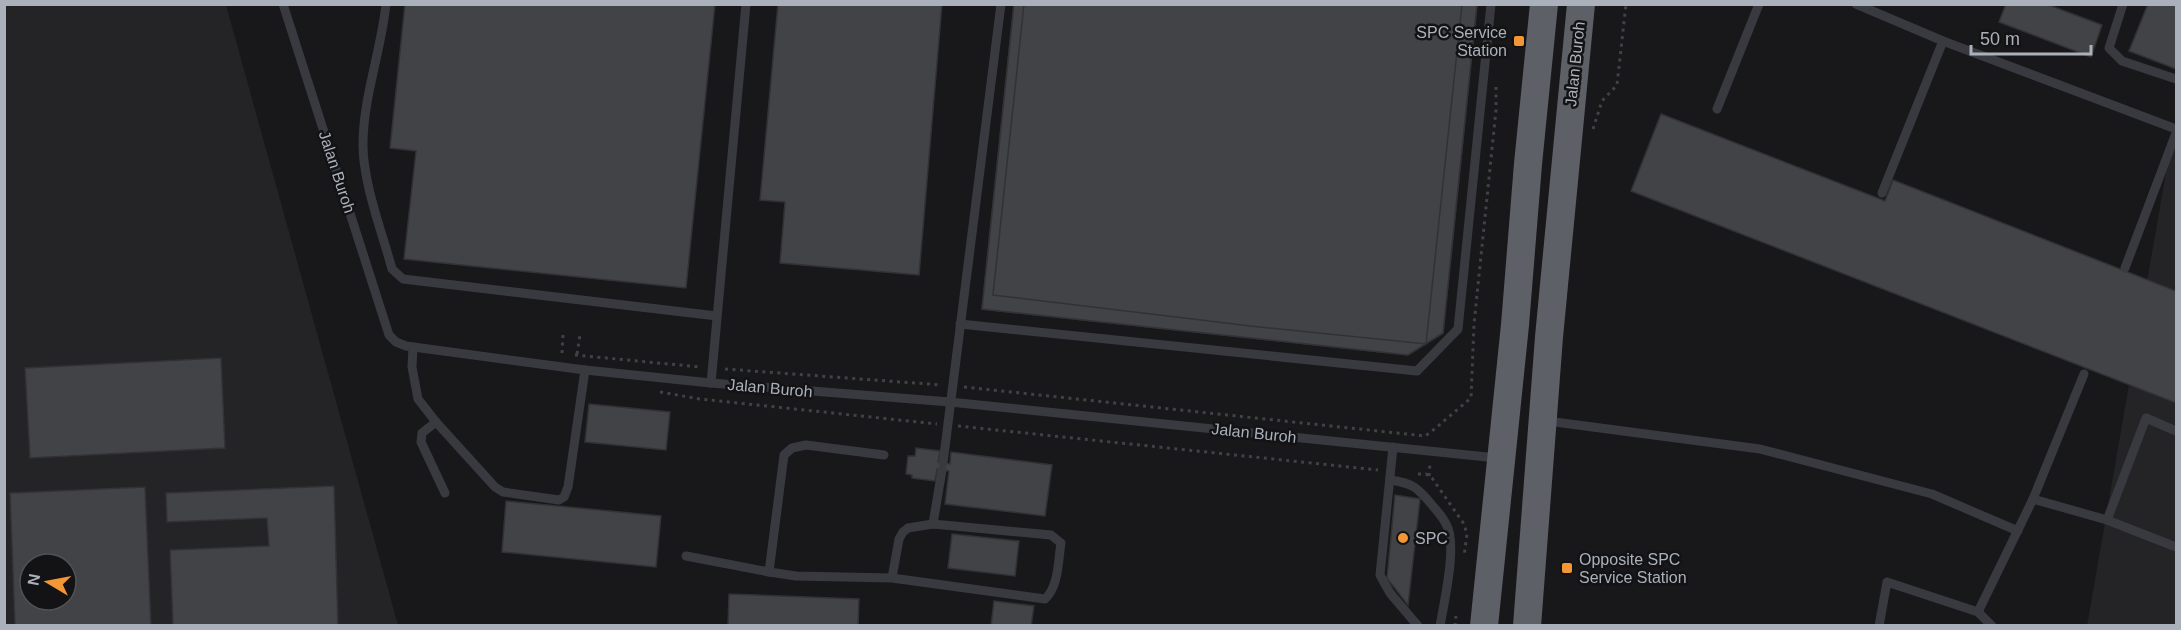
<svg xmlns="http://www.w3.org/2000/svg" width="2181" height="630" font-family="Arial,sans-serif">
<style>
.built{fill:#242427;fill-rule:evenodd}
.building{fill:#424347;stroke:#323236;stroke-width:1.5;fill-rule:evenodd}
.lines{fill:none;stroke-linecap:round;stroke-linejoin:round}
.path{stroke:#3f4246;stroke-width:3;stroke-dasharray:3 4.5;stroke-linecap:butt}
.service{stroke:#393a3f;stroke-width:9}
.trunk{stroke:#5d6067;stroke-width:28}
.poi-dot{fill:#f39736;stroke:#131315;stroke-width:2}
.labels{text-anchor:middle;dominant-baseline:central;stroke-width:5;stroke-linejoin:round;paint-order:stroke}
.poi-label{font-size:16px;fill:#aab1ba;stroke:#131315;text-anchor:start}
.street-label{font-size:16px;fill:#aab1ba;stroke:#131315}
</style>
<rect width="100%" height="100%" fill="#18181a"/>
<g class="built">
<path d="M4 5H226L398 625H5ZM30 564H66V600H30Z"/>
<polygon points="2171,144 2176,146 2176,625 2087,626"/>
</g>
<g class="building">
<polygon points="405,4 715,4 686,288 404,259 416,151 390,148"/>
<polygon points="778,4 942,4 919,275 780,263 785,202 760,200"/>
<polygon points="1014,4 1477,4 1443,333 1408,355 982,309"/>
<polygon points="1014,4 1477,4 1443,333 1408,355 982,309"/>
<polygon points="1024,4 1462,4 1426,344 1259,327 993,295"/>
<polygon points="2006,4 2046,4 2102,25 2091,57 1999,22"/>
<polygon points="2148,4 2176,4 2176,69 2129,51"/>
<polygon points="1661,114 1885,201 1893,180 2176,291 2176,403 1631,191"/>
<polygon points="221,358 225,448 30,458 25,368"/>
<polygon points="589,404 670,412 666,450 585,442"/>
<polygon points="916,448 940,451 938,462 950,464 951,452 1052,465 1045,516 945,504 949,471 937,469 935,481 912,478 912,475 906,474 908,456 915,456"/>
<polygon points="334,486 338,626 173,626 170,550 269,546 267,518 167,522 166,493"/>
<path d="M145 487 151 626H15L10 493ZM30 564H66V600H30Z"/>
<polygon points="1395,495 1420,499 1408,605 1387,578"/>
<polygon points="506,501 661,516 656,567 502,552"/>
<polygon points="952,534 1019,541 1015,576 948,568"/>
<polygon points="729,594 859,599 858,626 728,626"/>
<polygon points="994,601 1034,606 1031,626 991,626"/>
</g>
<g class="lines">
<g class="path">
<polyline points="1593,129 1602,101 1617,85 1626,4"/>
<polyline points="562,353 563,335"/>
<polyline points="577,354 580,335"/>
<polyline points="575,355 700,367"/>
<polyline points="725,369 942,385"/>
<polyline points="964,387 1425,436 1431,432 1471,398 1474,324 1496,110 1496,86"/>
<polyline points="660,392 700,399 937,424"/>
<polyline points="958,426 1378,470"/>
<polyline points="1418,474 1426,474 1432,478 1464,524 1467,534 1464,556"/>
<polyline points="1429,476 1430,463"/>
<polyline points="1455,626 1456,616"/>
</g>
<g class="service">
<polyline points="283,4 389,335 396,342 406,346 585,370 711,383 950,402 1497,458"/>
<path d="M386 4C381 52 363 97 363 145 363 183 382 232 392 269L403 279 717 316"/>
<polyline points="1856,4 1943,41 2176,129"/>
<polyline points="2123,4 2109,48 2122,61 2176,79"/>
<polyline points="1717,109 1759,4"/>
<polyline points="1882,193 1943,41"/>
<polyline points="2125,268 2176,133"/>
<polyline points="960,324 1417,371 1458,329 1491,4"/>
<polyline points="413,347 412,367 418,399 436,422 495,487 503,492 559,500 564,497 568,487 585,370"/>
<polyline points="711,383 746,4"/>
<polyline points="1547,421 1760,449 1932,494 2018,531"/>
<polyline points="436,422 422,433 421,442 445,493"/>
<polyline points="1393,447 1380,575 1390,593 1418,626"/>
<polyline points="943,463 1001,4"/>
<path d="M1390 480C1413 483 1418 488 1432 505 1437 511 1443 517 1446 524 1458 543 1444 602 1440 626"/>
<polyline points="2033,499 2107,520 2176,547"/>
<polyline points="2107,520 2146,418 2176,431"/>
<polyline points="933,524 942,470"/>
<path d="M686 556 769 572 796 576 892 578 1045 599C1059 586 1058 561 1061 543L1051 535 933 524 908 528 903 532 899 539 892 578"/>
<polyline points="769,572 784,455 792,448 806,445 884,455"/>
<polyline points="1978,612 2033,499 2084,374"/>
<polyline points="1879,626 1887,582 1978,612 1992,626"/>
</g>
<g class="trunk">
<polyline points="1484,626 1515,325 1528,164 1544,4"/>
<polyline points="1527,626 1549,337 1581,4"/>
</g>
</g>
<g class="poi-dot">
<rect x="1513" y="35" width="12" height="12" rx="3"/>
<circle cx="1403" cy="538" r="6"/>
<rect x="1561" y="562" width="12" height="12" rx="3"/>
</g>
<g class="labels">
<g class="poi-label">
<text x="1507" y="32" text-anchor="end">SPC Service<tspan x="1507" dy="18">Station</tspan></text>
<text x="1415" y="538">SPC</text>
<text x="1579" y="559">Opposite SPC<tspan x="1579" dy="18">Service Station</tspan></text>
</g>
<g class="street-label">
<text transform="translate(1575 64) rotate(-84)">Jalan Buroh</text>
<text transform="translate(337 172) rotate(72)">Jalan Buroh</text>
<text transform="translate(770 388) rotate(5)">Jalan Buroh</text>
<text transform="translate(1254 433) rotate(6)">Jalan Buroh</text>
</g>
</g>
<rect width="2181" height="630" fill="none" stroke="#aab1ba" stroke-width="12"/>
<g transform="translate(48 582) rotate(280)"><circle r="28" fill="#131315" stroke="#4f5257" stroke-width="1.5"/>
<path d="M0-4.5L10 22L0 15L-10 22Z" fill="#f39736"/>
<text y="-9" font-size="16" font-weight="bold" text-anchor="middle" fill="#aab1ba">N</text>
</g>
<path d="M1971 45v9h120v-9" fill="none" stroke="#aab1ba" stroke-width="3"/>
<text x="1980" y="45" font-size="18" fill="#aab1ba" stroke="#131315" stroke-width="4.5" paint-order="stroke">50 m</text>
</svg>
